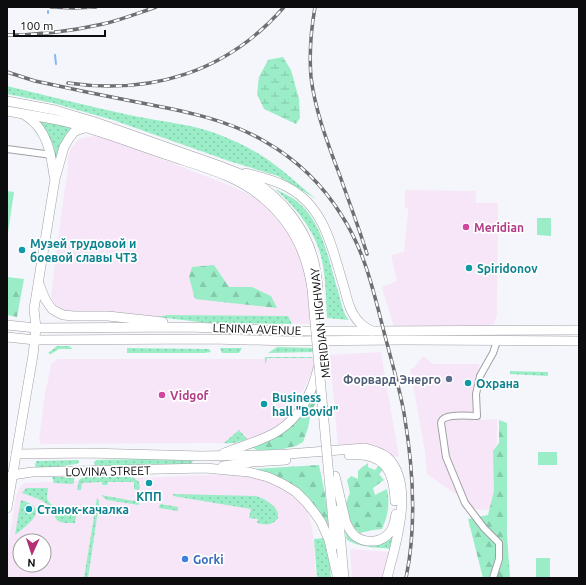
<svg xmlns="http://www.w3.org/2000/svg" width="586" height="585" font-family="Ubuntu,sans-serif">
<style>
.commercial{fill:#f7e6f7;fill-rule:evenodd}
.grass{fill:url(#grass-dots)}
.forest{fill:url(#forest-firs)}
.wetland{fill:url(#wetland-marsh)}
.park{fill:#9bedc7}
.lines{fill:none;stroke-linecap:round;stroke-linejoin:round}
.stream{stroke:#83b6f3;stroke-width:2}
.street-casing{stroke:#9fa0a6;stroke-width:8}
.primary-casing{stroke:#9fa0a6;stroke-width:10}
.street{stroke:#fff;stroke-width:6}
.primary{stroke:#fff;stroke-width:9}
.rail-casing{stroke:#6e6f73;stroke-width:3.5}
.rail{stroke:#fff;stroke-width:2;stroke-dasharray:6;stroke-linecap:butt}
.primary-bridge-casing{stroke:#9fa0a6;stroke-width:10;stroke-linecap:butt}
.primary-bridge{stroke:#fff;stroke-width:9}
.hotel-dot{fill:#d1479c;stroke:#fff;stroke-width:1.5}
.culture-dot{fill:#0f9aa8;stroke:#fff;stroke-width:1.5}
.service-dot{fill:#5c6f8a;stroke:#fff;stroke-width:1.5}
.shop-dot{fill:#3f7fe0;stroke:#fff;stroke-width:1.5}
.labels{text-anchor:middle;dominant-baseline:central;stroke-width:3.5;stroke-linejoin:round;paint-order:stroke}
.hotel-label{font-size:12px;font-weight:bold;fill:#b23c85;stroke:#fff;text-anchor:start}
.culture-label{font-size:12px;font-weight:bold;fill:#0d838f;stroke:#fff;text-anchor:start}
.street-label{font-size:12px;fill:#0c0c0e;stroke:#fff}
.service-label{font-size:12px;font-weight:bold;fill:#4e5e75;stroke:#fff;text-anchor:end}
.shop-label{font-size:12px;font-weight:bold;fill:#366cbe;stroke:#fff;text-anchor:start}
</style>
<defs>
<pattern id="grass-dots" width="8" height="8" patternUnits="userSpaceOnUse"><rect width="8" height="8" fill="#9bedc7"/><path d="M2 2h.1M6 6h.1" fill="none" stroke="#84caaa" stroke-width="1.8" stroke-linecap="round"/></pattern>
<pattern id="forest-firs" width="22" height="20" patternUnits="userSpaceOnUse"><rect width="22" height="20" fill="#9bedc7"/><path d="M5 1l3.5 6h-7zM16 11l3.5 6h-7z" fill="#84caaa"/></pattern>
<pattern id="wetland-marsh" width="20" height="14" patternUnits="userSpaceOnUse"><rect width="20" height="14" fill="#9bedc7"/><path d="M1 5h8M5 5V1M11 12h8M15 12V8" fill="none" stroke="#84caaa"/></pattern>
</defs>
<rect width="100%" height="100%" fill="#f4f6fb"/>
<g class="commercial">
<polygon points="94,136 113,140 236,188 258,199 278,220 291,237 302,260 308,282 310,324 209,321 178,318 64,311 55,304 51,296 64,193 68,172 68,157 71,148 79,139"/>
<polygon points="405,190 476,191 476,203 498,203 497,315 494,324 490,325 484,326 394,327 382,287 397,281 391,255 404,252 408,214 408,208 405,208"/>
<polygon points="381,352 387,388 399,457 338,448 330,355"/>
<polygon points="423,356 433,364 480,364 475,386 475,414 481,414 481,420 497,419 496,510 464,509 460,497 427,474 425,451 410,369 414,368"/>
<polygon points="313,357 314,366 303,391 292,413 277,428 244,444 213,443 42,444 39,441 46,386 47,386 51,364 52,364 54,361 57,360 57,359 262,359 265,358"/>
<path d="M230 474 254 477 269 482 282 488 297 498 308 511 313 534 316 578H7V551L16 496 20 487 25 483ZM20 541H44V565H20Z"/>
<polygon points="350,549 389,552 382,578 352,578"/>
</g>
<g class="grass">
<path d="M7 86C49 96 92 107 134 116 163 122 193 124 220 135 235 141 250 148 264 157 282 169 299 185 316 199L278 176 229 161 113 120 53 103 7 94Z"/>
<path d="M43 121 72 128 56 160C56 145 47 135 41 122Z"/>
<path d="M275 189C281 192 288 195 294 199 324 221 328 261 339 294 341 302 343 314 349 320L327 318C326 301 326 283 323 266 319 236 297 208 275 189Z"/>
<polygon points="167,315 288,316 292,324 208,323 158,317"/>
<polygon points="57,346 69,346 73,349 59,349 51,354 48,353"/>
<polygon points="277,347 313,348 314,352 268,353"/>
<polygon points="127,348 209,349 211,352 204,353 127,353"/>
<polygon points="220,348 242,348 239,353 222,353"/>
<polygon points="265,357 312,357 313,358 267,358 266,363 265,361"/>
<polygon points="510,371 548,372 548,376 510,374"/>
<path d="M239 430 247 439C240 442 233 444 224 443Z"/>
<polygon points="191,458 193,459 193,461 191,464 95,466 94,463 96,460"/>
<polygon points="78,460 79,462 77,464 55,467 35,467 36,461"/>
<polygon points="52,477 75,477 73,484 54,483"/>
<polygon points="83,477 130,477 134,478 139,482 140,488 138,490 134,489 134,482 108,482 107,485 102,485 102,482 82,483 81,490 77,490 79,480"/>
<path d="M26 488H48C48 491 47 495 47 498 49 506 65 514 72 512L74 509 75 505 78 506 75 523C71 523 61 524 57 520 55 518 54 513 52 509 45 500 33 497 22 493Z"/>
<path d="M173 494 256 496C263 498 274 504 277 511 278 513 278 515 278 518 272 526 266 525 257 523L258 519 249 518 251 509 173 496Z"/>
<polygon points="101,495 134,501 137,499 139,500 139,505 107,500"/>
<polygon points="97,498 99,501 99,504 88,578 84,578"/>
<path d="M21 500C51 509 29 524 15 535Z"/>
<polygon points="160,504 178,507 178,511 159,508"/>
<path d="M397 527 391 549C376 547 361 548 347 540L345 530 362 544Z"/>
<polygon points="326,538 329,555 331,578 317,578 314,539"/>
</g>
<g class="forest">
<polygon points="7,191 14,192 7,239"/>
<polygon points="214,265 229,287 252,287 271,296 277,308 195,299 189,277 192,267"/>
<polygon points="7,277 24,279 17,317 7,315"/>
<polygon points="316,389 318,398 311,412 308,428 303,442 296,446 283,449 259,451 253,448 313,396"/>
<polygon points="499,420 507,423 507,535 510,578 483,578 468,519 488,515 494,491 493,451 499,443"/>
<path d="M368 463V467L375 470 379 465 382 467V471L379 474 384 480 373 488 375 495 387 489C390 505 388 515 382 529L373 530 360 533 351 526 346 503 350 493 347 480 351 476 358 479V471L361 468Z"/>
<polygon points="319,465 325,494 330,532 318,511 252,469"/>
</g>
<polygon class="wetland" points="283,57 291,70 299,99 300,118 296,124 264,109 257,94 259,77 268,60"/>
<g class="park">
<polygon points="537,218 551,218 551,236 537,235"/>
<rect x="538" y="452" width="19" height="13"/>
<rect x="536" y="558" width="14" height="20"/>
</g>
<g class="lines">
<g class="stream">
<polyline points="48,11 48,13"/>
<polyline points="55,55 56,64"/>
</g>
<defs>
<g id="street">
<polyline points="7,149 52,155"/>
<path d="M493 578 499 559V543L484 528 465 503 446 457 441 423C442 420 442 419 445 418 453 414 468 416 477 416L476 394 480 376 493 353 497 341"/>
</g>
<g id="primary">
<path d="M7 101 55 110 95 122 220 166C230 170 240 173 249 178 281 197 308 229 315 267 317 274 317 281 318 288"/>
<path d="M7 111C27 115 47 117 66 122 101 131 134 144 167 155 199 166 237 175 263 198 292 222 307 252 312 289"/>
<path d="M26 116C47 129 51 153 54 176"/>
<path d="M246 173C258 176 270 179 281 184 325 203 331 246 344 287 347 299 350 313 360 323 363 326 368 329 372 331"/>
<polyline points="39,284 45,299 52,309 57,312 63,315 74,316 108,316 163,322"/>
<polyline points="7,325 36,328 188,327 296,331 372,331 579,330"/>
<polyline points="7,337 35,340 211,339 291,341 402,340 579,341"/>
<path d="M224 453C241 446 262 441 278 431 300 417 312 393 318 368"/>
<path d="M16 454 87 453 201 456 262 455 288 454 365 448C373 450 381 452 387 457 416 484 395 546 387 578"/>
<path d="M349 455C383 452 394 469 395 501"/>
<polyline points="223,466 252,462 286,460"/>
<polyline points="12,475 32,472 205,468 249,472 268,477 283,484 296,492 306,502 314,512 321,522 329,540 337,575"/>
<path d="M335 476 346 523C349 528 351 533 355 536 366 544 382 543 390 532 394 527 395 520 396 514"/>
<polyline points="329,477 335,545"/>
<polyline points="7,508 33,355 36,328 34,309 55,179 64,147 70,137 74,132 78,130 85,128"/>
<polyline points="338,510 344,578"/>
</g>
</defs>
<use href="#street" class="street-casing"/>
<use href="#primary" class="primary-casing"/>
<use href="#street" class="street"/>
<use href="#primary" class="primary"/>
<defs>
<g id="rail">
<polyline points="51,7 73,8 96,7"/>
<path d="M315 7C311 30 309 53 311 77 315 111 328 144 340 176 349 202 359 228 367 254"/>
<path d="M7 35C39 35 72 31 103 24 121 20 138 13 156 7"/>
<path d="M7 72 35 81 54 85C85 92 116 98 147 104 188 112 228 120 264 141 296 159 323 185 342 216 364 250 373 289 383 328 390 356 399 385 404 413 413 466 417 525 406 578"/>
<path d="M68 83C152 95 227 72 284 7"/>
</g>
</defs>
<use href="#rail" class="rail-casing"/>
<use href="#rail" class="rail"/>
<defs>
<polyline id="primary-bridge" points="312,289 329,477"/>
</defs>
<use href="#primary-bridge" class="primary-bridge-casing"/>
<use href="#primary-bridge" class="primary-bridge"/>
</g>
<g class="hotel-dot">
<circle cx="466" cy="227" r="4"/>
<circle cx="162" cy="395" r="4"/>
</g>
<g class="culture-dot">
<circle cx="22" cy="250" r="4"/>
<circle cx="469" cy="268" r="4"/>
<circle cx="468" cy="383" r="4"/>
<circle cx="264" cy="404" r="4"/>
<circle cx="149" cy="483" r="4"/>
<circle cx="29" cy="509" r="4"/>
</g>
<circle class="service-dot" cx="449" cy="379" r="4"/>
<circle class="shop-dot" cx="185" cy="559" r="4"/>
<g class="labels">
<g class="hotel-label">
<text x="474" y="227">Meridian</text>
<text x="170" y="395">Vidgof</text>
</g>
<g class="culture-label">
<text x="30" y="243">Музей трудовой и<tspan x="30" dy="14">боевой славы ЧТЗ</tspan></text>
<text x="477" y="268">Spiridonov</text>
<text x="476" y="383">Охрана</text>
<text x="272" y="397">Business<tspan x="272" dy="14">hall "Bovid"</tspan></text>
<text x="149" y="496" text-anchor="middle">КПП</text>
<text x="37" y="509">Станок-качалка</text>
</g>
<g class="street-label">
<text transform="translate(320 323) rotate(-96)">MERIDIAN HIGHWAY</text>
<text transform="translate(257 329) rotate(2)">LENINA AVENUE</text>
<text transform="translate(108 471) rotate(-1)">LOVINA STREET</text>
</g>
<g class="service-label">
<text x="441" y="379">Форвард Энерго</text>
</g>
<g class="shop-label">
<text x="193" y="559">Gorki</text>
</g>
</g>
<rect width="586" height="585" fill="none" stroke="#0c0c0e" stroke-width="16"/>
<g transform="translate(32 553) rotate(183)"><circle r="19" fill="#ffffff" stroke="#9e9e9f"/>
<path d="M0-3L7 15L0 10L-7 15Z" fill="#b42f73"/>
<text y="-6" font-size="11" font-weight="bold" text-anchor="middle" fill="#0c0c0e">N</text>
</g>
<path d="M14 30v6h91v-6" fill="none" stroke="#0c0c0e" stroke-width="2"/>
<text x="20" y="30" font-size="12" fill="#0c0c0e" stroke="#ffffff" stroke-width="3" paint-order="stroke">100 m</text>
</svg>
